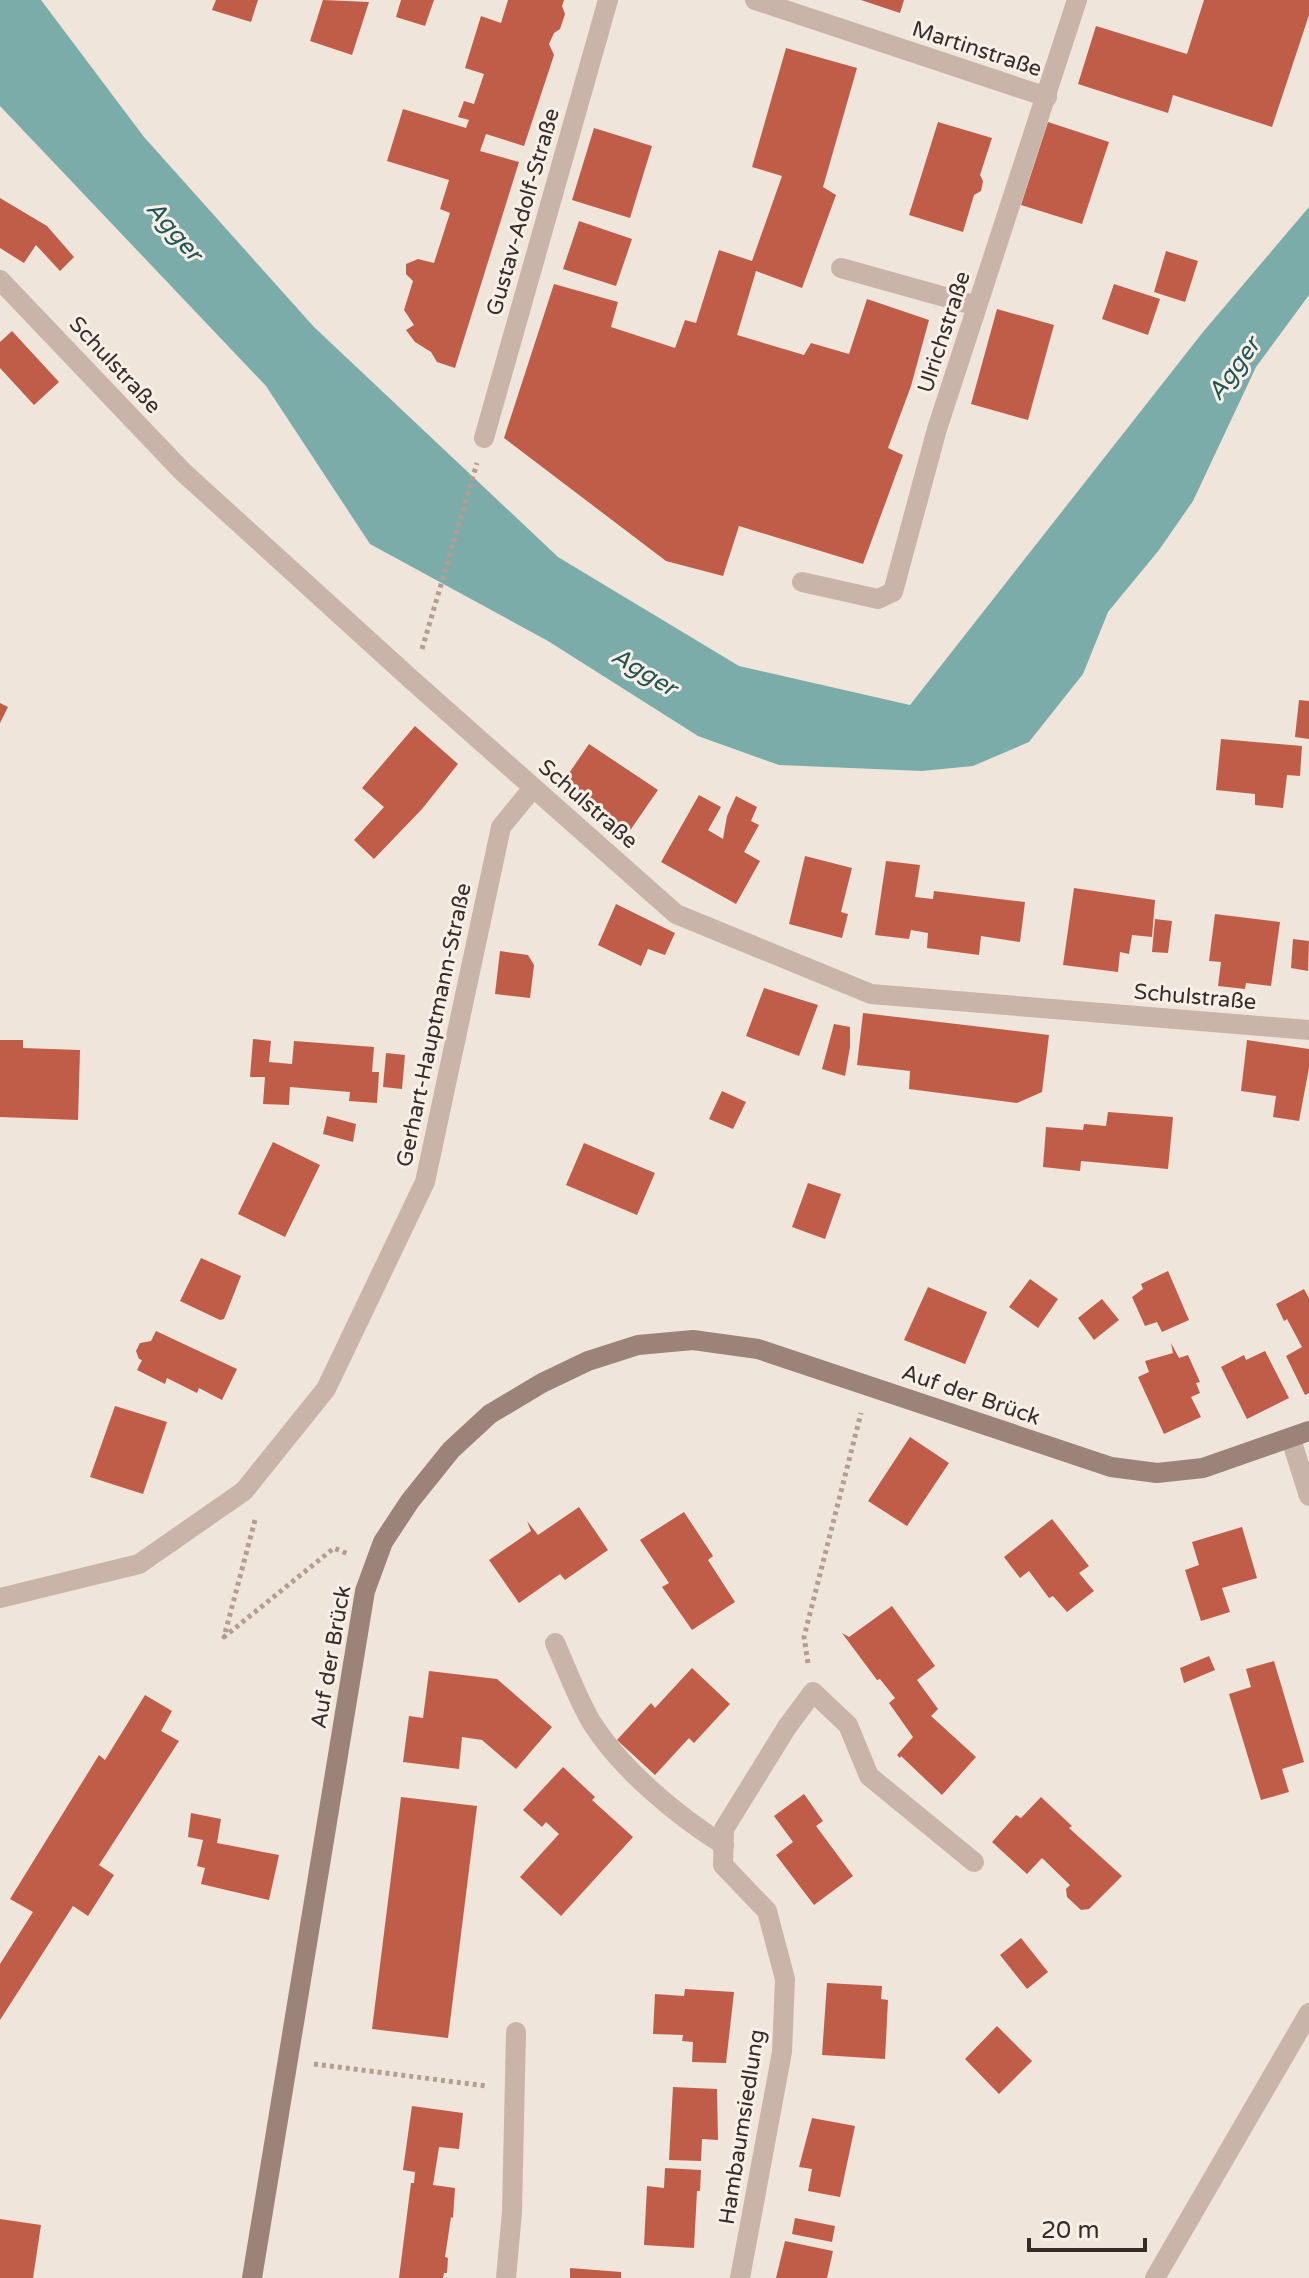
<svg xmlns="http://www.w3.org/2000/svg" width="1309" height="2278" font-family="'Varela Round',sans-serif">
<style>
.water{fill:#7bacaa}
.building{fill:#c05d49}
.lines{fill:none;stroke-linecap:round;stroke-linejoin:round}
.path{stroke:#b49e92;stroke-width:5;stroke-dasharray:4 4;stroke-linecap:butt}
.service{stroke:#c8b4a8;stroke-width:20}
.minor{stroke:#c8b4a8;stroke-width:20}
.tertiary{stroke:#c8b4a8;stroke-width:20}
.secondary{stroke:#9b8379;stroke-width:20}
.labels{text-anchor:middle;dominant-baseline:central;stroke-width:6;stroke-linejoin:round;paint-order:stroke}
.street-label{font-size:22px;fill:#352b28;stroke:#f8efe7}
.water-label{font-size:24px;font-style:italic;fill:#1f5454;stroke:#f8efe7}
</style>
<rect width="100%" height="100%" fill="#f0e5db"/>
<polygon class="water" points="0,0 41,0 144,137 314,327 558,557 739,666 910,705 1203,332 1309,207 1309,295 1256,367 1193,501 1159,550 1108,612 1083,674 1029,742 973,766 922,771 779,765 698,736 548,641 370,544 266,386 0,106"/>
<g class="building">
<polygon points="216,0 258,0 251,22 212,10"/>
<polygon points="323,0 369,2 352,55 310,41"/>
<polygon points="401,0 434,0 425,26 396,17"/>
<polygon points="508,0 564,0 562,6 565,14 560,29 554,33 549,44 554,55 524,146 486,134 480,151 519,162 455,368 437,362 431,352 415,342 406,330 414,325 404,310 413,281 406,274 406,264 418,259 434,263 450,213 440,209 449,180 387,161 403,109 466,128 469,120 458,117 464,101 474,104 484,74 465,68 481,16 501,23"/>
<polygon points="861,0 904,0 900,13"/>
<polygon points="1204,0 1309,0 1309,15 1272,127 1173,95 1168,113 1078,84 1096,26 1187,54"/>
<polygon points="786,48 857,68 823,187 836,195 802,288 756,271 737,335 804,355 811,343 849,354 867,299 929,320 911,386 888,448 903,455 863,564 739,526 723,576 666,561 504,438 554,284 618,302 611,327 675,348 685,320 696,323 719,250 752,261 782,176 752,167"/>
<polygon points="938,122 992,138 980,175 983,181 981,191 974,195 963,232 909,215"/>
<polygon points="1048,122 1109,142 1082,224 1021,205"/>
<polygon points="594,128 652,146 630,218 572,200"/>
<polygon points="0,198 47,226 74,257 60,271 36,245 24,263 0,248"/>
<polygon points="579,221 632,239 616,286 563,269"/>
<polygon points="1166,251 1198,261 1185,302 1154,292"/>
<polygon points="1114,284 1160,299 1148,335 1102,319"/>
<polygon points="997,309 1054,325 1028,420 971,404"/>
<polygon points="12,331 59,382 34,405 0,368 0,342"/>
<polygon points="1299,700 1309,701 1309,739 1295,737"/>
<polygon points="0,703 8,707 0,723"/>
<polygon points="415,726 458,764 422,809 374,859 354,840 384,807 362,788"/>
<polygon points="1221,739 1302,746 1300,776 1287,775 1283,808 1255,805 1255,794 1216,790"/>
<polygon points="589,744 658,790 629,832 561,785"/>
<polygon points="699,795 721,807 708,830 723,839 727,816 736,796 757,807 751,821 759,825 744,852 760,861 736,904 661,862"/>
<polygon points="805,856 852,868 841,912 848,914 842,938 789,924"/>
<polygon points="886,861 920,865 915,897 933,899 934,891 1025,902 1020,942 981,936 979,955 927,948 928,933 911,930 909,939 875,935"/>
<polygon points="1074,888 1155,900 1152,937 1132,935 1129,954 1120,952 1118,972 1063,965"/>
<polygon points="616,904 675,933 665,955 648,949 641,966 598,945"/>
<polygon points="1215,914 1280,922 1271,986 1246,983 1245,989 1218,986 1221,962 1209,961"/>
<polygon points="1155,919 1172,921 1168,953 1152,952"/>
<polygon points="1293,939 1309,941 1308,971 1291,968"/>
<polygon points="500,951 528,955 534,965 530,998 495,994"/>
<polygon points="764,988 818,1005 799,1056 746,1036"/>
<polygon points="863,1013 1049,1035 1042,1092 1017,1103 909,1089 910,1071 857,1065"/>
<polygon points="834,1024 850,1027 850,1047 845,1076 822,1069"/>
<polygon points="253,1039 271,1041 269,1062 292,1064 294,1041 374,1047 372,1072 379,1072 377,1103 349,1101 350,1092 290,1087 289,1105 263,1104 265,1077 250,1077"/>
<polygon points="0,1040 23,1040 23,1048 80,1050 78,1120 0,1117"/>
<polygon points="1247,1040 1309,1049 1309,1068 1299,1121 1273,1117 1276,1096 1241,1091"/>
<polygon points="386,1053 405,1055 402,1089 383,1087"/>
<polygon points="722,1091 746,1102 733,1129 709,1119"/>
<polygon points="1108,1112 1173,1117 1168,1169 1081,1161 1080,1171 1043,1167 1046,1127 1083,1130 1084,1124 1106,1126"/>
<polygon points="327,1116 356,1124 353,1142 323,1134"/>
<polygon points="273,1142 320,1165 285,1237 238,1214"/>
<polygon points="584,1143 655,1173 637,1215 566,1185"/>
<polygon points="808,1183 841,1194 825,1239 792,1227"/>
<polygon points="201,1258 241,1276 224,1319 220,1320 180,1301"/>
<polygon points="1168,1271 1189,1320 1162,1332 1157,1322 1145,1326 1132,1297 1143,1289 1141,1284"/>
<polygon points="1030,1279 1058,1299 1038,1328 1009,1307"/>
<polygon points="928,1287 987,1312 965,1364 904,1340"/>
<polygon points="1304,1289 1309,1298 1309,1393 1305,1395 1286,1356 1302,1347 1287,1319 1284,1321 1276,1304"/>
<polygon points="1102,1299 1119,1320 1094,1340 1078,1318"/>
<polygon points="156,1331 237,1369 222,1400 199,1388 197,1393 167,1378 165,1384 137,1370 142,1360 139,1359 136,1351 140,1343 151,1341"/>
<polygon points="1171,1343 1179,1358 1188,1355 1200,1382 1196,1383 1200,1393 1191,1397 1201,1417 1164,1434 1138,1377 1149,1372 1145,1361 1173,1353"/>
<polygon points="1265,1351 1289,1398 1247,1419 1221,1367 1244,1355 1246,1360"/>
<polygon points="115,1406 167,1422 143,1494 90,1477"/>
<polygon points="910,1437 949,1463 907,1526 868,1501"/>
<polygon points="579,1507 608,1550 565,1580 560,1574 519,1603 489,1560 531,1531 527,1521 538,1535"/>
<polygon points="684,1512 713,1556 708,1560 735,1602 692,1630 662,1587 669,1583 640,1540"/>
<polygon points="1052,1519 1089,1566 1079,1573 1094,1591 1067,1612 1053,1596 1049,1598 1029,1571 1020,1578 1004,1557"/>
<polygon points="1242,1527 1257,1578 1222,1588 1230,1612 1201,1621 1185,1570 1199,1565 1192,1542"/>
<polygon points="892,1606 935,1666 917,1680 938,1709 931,1716 976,1757 942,1795 901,1756 900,1758 897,1755 913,1737 889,1703 895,1698 880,1679 877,1680 842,1633 849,1637"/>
<polygon points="1209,1656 1215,1670 1184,1683 1180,1668"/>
<polygon points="1274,1661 1304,1762 1282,1769 1289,1792 1261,1800 1229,1694 1251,1687 1246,1669"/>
<polygon points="692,1668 730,1704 694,1743 689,1738 655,1775 617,1740 651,1703 655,1708"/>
<polygon points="429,1671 497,1679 552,1727 516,1769 482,1740 462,1737 459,1769 403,1762 409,1716 423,1718"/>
<polygon points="145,1695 172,1711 161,1731 179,1741 99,1865 114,1875 88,1916 73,1906 0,2020 0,1964 33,1912 10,1899 99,1755 105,1760"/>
<polygon points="563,1767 595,1797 592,1800 633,1837 561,1916 520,1877 559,1834 546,1822 542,1827 523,1810"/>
<polygon points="804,1794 823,1821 816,1826 853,1876 814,1905 776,1855 793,1842 774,1816"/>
<polygon points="401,1797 477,1806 448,2038 372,2029"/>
<polygon points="1041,1797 1072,1826 1069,1828 1122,1876 1089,1909 1081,1910 1067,1897 1066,1889 1070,1885 1042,1858 1027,1874 992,1842 1016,1815 1021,1818"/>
<polygon points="191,1813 221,1819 217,1843 279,1855 269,1900 201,1884 205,1868 197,1866 203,1840 188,1837"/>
<polygon points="1021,1938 1048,1972 1027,1989 1000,1955"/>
<polygon points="827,1983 882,1986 881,1999 888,2000 885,2059 822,2055"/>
<polygon points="685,1989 734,1992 726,2063 692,2062 693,2042 682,2041 683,2035 653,2034 655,1994 684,1996"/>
<polygon points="997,2026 1032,2061 999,2094 965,2059"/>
<polygon points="673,2087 717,2089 718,2140 702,2139 701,2161 669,2160"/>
<polygon points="412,2106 463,2113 459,2149 439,2147 433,2185 455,2188 453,2218 451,2217 445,2257 448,2258 447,2273 444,2273 443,2278 399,2278 411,2183 414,2183 415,2172 403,2170"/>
<polygon points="812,2118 855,2126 840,2197 808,2191 812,2169 799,2167"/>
<polygon points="665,2168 701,2170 700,2191 697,2191 694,2248 644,2245 647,2186 664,2188"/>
<polygon points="795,2218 835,2226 832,2242 792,2234"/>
<polygon points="0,2219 41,2225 33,2278 0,2278"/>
<polygon points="785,2241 833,2251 827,2278 776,2278"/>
<polygon points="570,2268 621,2272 621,2278 570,2278"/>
</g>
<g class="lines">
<g class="path">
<polyline points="422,649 477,463"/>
<polyline points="255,1520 224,1637 334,1548 348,1554"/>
<polyline points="808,1663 804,1637 861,1413"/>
<polyline points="314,2064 487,2086"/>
</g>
<g class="service">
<polyline points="841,268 977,306"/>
<path d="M555 1643C567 1669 577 1698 592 1723 621 1769 677 1816 724 1845"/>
</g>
<g class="minor">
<polyline points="755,0 1047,97"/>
<polyline points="0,280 183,472 413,681 676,914 871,994 1309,1030"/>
<polyline points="484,438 608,0"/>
<polyline points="802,582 878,599 893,592 937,429 1077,0"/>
<polyline points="0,1598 139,1564 244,1491 326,1389 425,1182 501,827 533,788"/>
<polyline points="506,2278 512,2212 516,2032"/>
<polyline points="740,2278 782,2052 785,1979 767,1911 723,1865 724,1829 787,1727 813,1692 848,1725 869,1776 974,1862"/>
</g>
<g class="tertiary">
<polyline points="1291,1439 1309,1496"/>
<polyline points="1155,2278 1309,2013"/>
</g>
<polyline class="secondary" points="252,2278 365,1591 383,1542 410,1501 451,1450 490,1414 542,1383 588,1361 638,1345 693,1340 758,1349 1111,1467 1157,1473 1203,1468 1309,1431"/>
</g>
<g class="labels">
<g class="street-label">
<text transform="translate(977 49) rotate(18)">Martinstraße</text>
<text transform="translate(523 212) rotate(-74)">Gustav-Adolf-Straße</text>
<text transform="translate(944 332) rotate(-72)">Ulrichstraße</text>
<text transform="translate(115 365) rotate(47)">Schulstraße</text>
<text transform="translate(588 804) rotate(41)">Schulstraße</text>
<text transform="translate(1195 997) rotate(5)">Schulstraße</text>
<text transform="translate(434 1025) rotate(-78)">Gerhart-Hauptmann-Straße</text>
<text transform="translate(971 1395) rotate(19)">Auf der Brück</text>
<text transform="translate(331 1657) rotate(-80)">Auf der Brück</text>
<text transform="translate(742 2127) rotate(-81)">Hambaumsiedlung</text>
</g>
<g class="water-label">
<text transform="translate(174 231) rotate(49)">Agger</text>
<text transform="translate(1234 369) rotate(-54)">Agger</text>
<text transform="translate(644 672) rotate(31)">Agger</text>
</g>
</g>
<path d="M1029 2238v12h116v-12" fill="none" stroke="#352b28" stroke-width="4"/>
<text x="1041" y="2238" font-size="24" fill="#352b28" stroke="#f8efe7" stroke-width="6" paint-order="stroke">20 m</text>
</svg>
